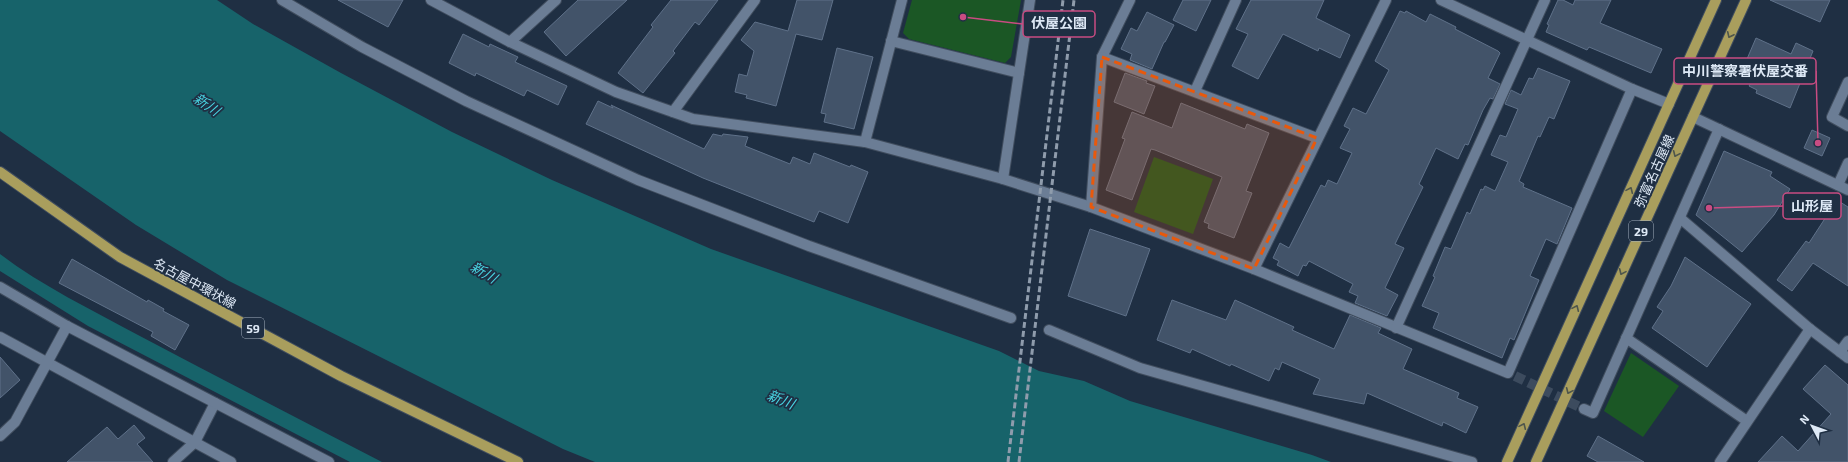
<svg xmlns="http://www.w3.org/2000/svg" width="1848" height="462" font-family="'Exo 2','Noto Sans JP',sans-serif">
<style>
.green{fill:#1b5725}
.water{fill:#17636a}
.building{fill:#425369;stroke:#5f7189}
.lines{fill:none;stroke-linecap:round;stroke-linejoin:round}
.street-tunnel{stroke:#3c4b5e;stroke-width:10;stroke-dasharray:10 5;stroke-linecap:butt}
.lane-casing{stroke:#404d5e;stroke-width:12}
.street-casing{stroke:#404d5e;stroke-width:12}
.primary-casing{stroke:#404d5e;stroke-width:12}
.lane{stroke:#6b7d95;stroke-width:10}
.street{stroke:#6b7d95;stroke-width:10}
.primary{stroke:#a99e5d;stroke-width:10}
.rail{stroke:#8f9cac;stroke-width:3;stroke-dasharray:6 3;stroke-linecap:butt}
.oneway{stroke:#4f564c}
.marked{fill:#e8590c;fill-opacity:0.2;stroke:#e8590c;stroke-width:3;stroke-dasharray:8 5;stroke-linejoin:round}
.labels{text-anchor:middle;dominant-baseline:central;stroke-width:3.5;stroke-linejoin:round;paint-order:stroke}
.shield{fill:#1f2f43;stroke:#a5b1c0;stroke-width:1}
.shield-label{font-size:12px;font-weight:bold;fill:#dee9f6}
.street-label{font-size:13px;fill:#dee9f6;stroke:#1f2f43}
.water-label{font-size:14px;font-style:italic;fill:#48d4e2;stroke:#1f2f43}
.leader{fill:none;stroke:#c94c82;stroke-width:1.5}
.callout-dot{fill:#c94c82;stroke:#1f2f43;stroke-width:1.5}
.callout{fill:#1f2f43;stroke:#c94c82;stroke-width:1.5}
.callout-label{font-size:14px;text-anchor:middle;font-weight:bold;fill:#dee9f6}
</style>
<rect width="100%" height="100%" fill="#1f2f43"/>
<g class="green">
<polygon points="912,0 1021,0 1011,57 1005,63 909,39 903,33"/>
<polygon points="1154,157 1213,179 1193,234 1134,212"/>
<polygon points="1631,353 1679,386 1643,437 1604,411"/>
</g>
<g class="water">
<polygon points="0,0 217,0 253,24 341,73 452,132 552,180 711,249 999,351 1039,371 1084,381 1130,401 1312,455 1331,462 595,462 563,449 227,280 136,225 0,131"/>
<path d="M0 254C42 286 92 310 138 335 219 378 301 420 382 462H350L88 326 0 271Z"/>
</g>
<g class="building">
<polygon points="338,0 403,0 388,27"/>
<polygon points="578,0 627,0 566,56 544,32"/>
<polygon points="671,0 718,0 699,25 695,22 673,51 675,53 643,93 618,73 653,27 651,25"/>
<polygon points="797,0 833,0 822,40 796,34 776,106 746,98 747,95 735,92 739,74 747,76 754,51 741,40 755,22 788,31"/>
<polygon points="1183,0 1211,0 1196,31 1173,20"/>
<polygon points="1251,0 1324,0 1316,18 1350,35 1340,58 1319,48 1318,51 1283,34 1258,79 1232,66 1248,34 1236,29"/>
<polygon points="1558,0 1563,0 1573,5 1575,0 1611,0 1600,23 1662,49 1651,73 1589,47 1587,50 1546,32 1549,25 1547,24"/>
<polygon points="1770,0 1830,0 1820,22"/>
<polygon points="1400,11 1405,13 1406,11 1426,22 1430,14 1456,27 1455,29 1498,51 1500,53 1488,78 1500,84 1493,99 1490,98 1483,110 1468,145 1465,144 1458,159 1436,148 1419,184 1423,187 1395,244 1404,248 1385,288 1398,295 1387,316 1355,303 1358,296 1349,292 1353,284 1309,261 1306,266 1303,265 1298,276 1277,265 1279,261 1273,258 1280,243 1289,248 1321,185 1325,187 1328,180 1337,184 1352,153 1340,148 1350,129 1344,126 1353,108 1366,114 1389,70 1375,61"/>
<polygon points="1147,12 1174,25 1165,42 1164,42 1152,69 1130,60 1132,54 1121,49 1131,28 1137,31"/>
<polygon points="463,34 489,47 490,44 518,57 515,62 567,86 558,105 527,90 524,96 476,73 475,76 449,63"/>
<polygon points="1756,38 1791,54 1796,43 1813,51 1790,108 1756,93 1757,90 1749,86 1751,83 1747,82 1756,63 1747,59"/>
<polygon points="837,48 873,57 854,129 824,122 826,114 821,113"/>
<polygon points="1538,68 1570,81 1554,119 1549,117 1540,137 1538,136 1519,181 1524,184 1523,187 1572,208 1557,244 1546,239 1530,276 1539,280 1514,340 1510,338 1502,358 1433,328 1439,313 1422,306 1435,277 1433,276 1445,247 1451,249 1467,212 1470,214 1481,189 1483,190 1485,186 1495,191 1508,162 1491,155 1500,135 1506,137 1518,109 1505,104 1511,90 1521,95 1529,78 1533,79"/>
<polygon points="1125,73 1147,81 1146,83 1155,86 1144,114 1114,102"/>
<polygon points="598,101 613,108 611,105 704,149 713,134 722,136 723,134 748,137 745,146 790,164 793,157 810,164 814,153 850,167 851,165 868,172 848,223 819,211 814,222 703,178 586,124"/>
<polygon points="1181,103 1245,129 1247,124 1269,133 1246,191 1252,193 1234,238 1208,228 1209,224 1204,222 1222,177 1155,150 1151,149 1132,200 1106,190 1125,139 1122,138 1132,112 1172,128"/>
<polygon points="1812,130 1830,138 1822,156 1804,148"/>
<polygon points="1724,151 1772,172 1770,176 1790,189 1774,215 1742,252 1696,215"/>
<polygon points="1837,200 1848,207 1848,286 1813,263 1792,291 1777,280 1806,241 1809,243"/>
<polygon points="1090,229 1150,249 1126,316 1068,296"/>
<polygon points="1685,257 1751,304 1707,367 1652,328 1663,311 1657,307 1671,286"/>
<polygon points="72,259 147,302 148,300 164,309 163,311 189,325 175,350 151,336 153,332 59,283"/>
<polygon points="1172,300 1226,320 1235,300 1294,327 1292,330 1334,349 1350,315 1381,328 1378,333 1412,349 1403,369 1459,393 1457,398 1478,407 1466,433 1443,422 1442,426 1367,393 1364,404 1313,394 1320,379 1282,362 1279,370 1275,368 1269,381 1231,364 1230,366 1192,349 1190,353 1157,340"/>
<polygon points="0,357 20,380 0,398"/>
<polygon points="1825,365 1848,385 1848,462 1758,462 1782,436 1798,451 1831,414 1803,389"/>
<polygon points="134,425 145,438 137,444 153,462 67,462 107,427 118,439"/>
<polygon points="1598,436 1644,462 1598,462 1587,456"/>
</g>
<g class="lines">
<polyline class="street-tunnel" points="1515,376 1584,409"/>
<defs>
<g id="lane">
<polyline points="1848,82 1832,117 1848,126"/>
<polyline points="1838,185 1848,163"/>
<polyline points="0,337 231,462"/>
<polyline points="0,436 15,422 67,326"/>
<polyline points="173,462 195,442 215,403"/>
</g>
<g id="street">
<polyline points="282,0 362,47 466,101 638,180 809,246 1011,318"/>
<polyline points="431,0 510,42 616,92 693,119 865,142 1003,179 1091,207 1254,269 1508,373 1632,89"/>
<polyline points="1130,0 1102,57 1317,138"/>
<polyline points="1441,0 1632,89 1669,104"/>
<polyline points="891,41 1019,73"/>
<polyline points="510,42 556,0"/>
<polyline points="1195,91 1236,0"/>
<polyline points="673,112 755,0"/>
<polyline points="1693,117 1848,190"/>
<polyline points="865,142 902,0"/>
<polyline points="1003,179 1030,0"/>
<polyline points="1091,207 1102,57"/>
<polyline points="1680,218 1810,329 1848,358"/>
<polyline points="1254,269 1386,0"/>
<polyline points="0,287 67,326 329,462"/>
<polyline points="1396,328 1545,0"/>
<polyline points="1049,330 1140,368 1472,462"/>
<polyline points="1626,338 1747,421"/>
<polyline points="1840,352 1848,341"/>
<polyline points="1584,409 1593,413 1719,129"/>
<polyline points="1720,462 1810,329"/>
</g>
<g id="primary">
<polyline points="0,172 120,257 341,376 518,462"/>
<polyline points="1507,462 1716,0"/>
<polyline points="1536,462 1746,0"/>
</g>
</defs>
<use href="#lane" class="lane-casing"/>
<use href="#street" class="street-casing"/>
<use href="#primary" class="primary-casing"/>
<use href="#lane" class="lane"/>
<use href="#street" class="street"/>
<use href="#primary" class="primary"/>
<g class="rail">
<polyline points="1008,462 1063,0"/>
<polyline points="1019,462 1074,0"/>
</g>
</g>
<defs><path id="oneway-chevron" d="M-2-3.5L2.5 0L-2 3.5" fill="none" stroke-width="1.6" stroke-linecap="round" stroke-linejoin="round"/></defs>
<g class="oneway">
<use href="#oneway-chevron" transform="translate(1730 35) rotate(115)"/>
<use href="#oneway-chevron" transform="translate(1676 154) rotate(114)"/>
<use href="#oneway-chevron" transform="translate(1630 190) rotate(-66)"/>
<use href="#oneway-chevron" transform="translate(1622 272) rotate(114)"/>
<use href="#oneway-chevron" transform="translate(1576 308) rotate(-66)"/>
<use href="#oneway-chevron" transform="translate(1569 391) rotate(114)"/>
<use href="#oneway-chevron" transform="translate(1523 426) rotate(-66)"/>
</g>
<path class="marked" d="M1102 57 1317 138 1254 269 1091 207Z"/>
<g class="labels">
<g class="shield">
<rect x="1629" y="221" width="24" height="20" rx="3"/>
<rect x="242" y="318" width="22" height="20" rx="3"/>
</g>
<g class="shield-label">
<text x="1641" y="231">29</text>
<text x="253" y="328">59</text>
</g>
<g class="street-label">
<text transform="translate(1654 171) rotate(-66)">弥富名古屋線</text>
<text transform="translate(195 283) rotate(28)">名古屋中環状線</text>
</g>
<g class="water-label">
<text transform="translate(207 104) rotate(34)">新川</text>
<text transform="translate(484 272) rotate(30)">新川</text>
<text transform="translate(781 399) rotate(21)">新川</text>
</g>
</g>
<path class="leader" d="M963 17L1023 24M1818 143L1816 71M1709 208L1783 206"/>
<g class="callout-dot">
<circle cx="963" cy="17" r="4"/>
<circle cx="1818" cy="143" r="4"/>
<circle cx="1709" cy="208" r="4"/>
</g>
<g class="callout">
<rect x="1023" y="11" width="72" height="26" rx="4"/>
<rect x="1674" y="58" width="142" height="26" rx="4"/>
<rect x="1783" y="193" width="58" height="26" rx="4"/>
</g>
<g class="callout-label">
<text x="1059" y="28">伏屋公園</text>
<text x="1745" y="76">中川警察署伏屋交番</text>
<text x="1812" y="211">山形屋</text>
</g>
<g transform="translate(1812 426) rotate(311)" stroke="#1f2f43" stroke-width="3" paint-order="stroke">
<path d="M0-3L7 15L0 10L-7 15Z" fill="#dee9f6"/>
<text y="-6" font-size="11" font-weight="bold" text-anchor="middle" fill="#dee9f6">N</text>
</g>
</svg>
